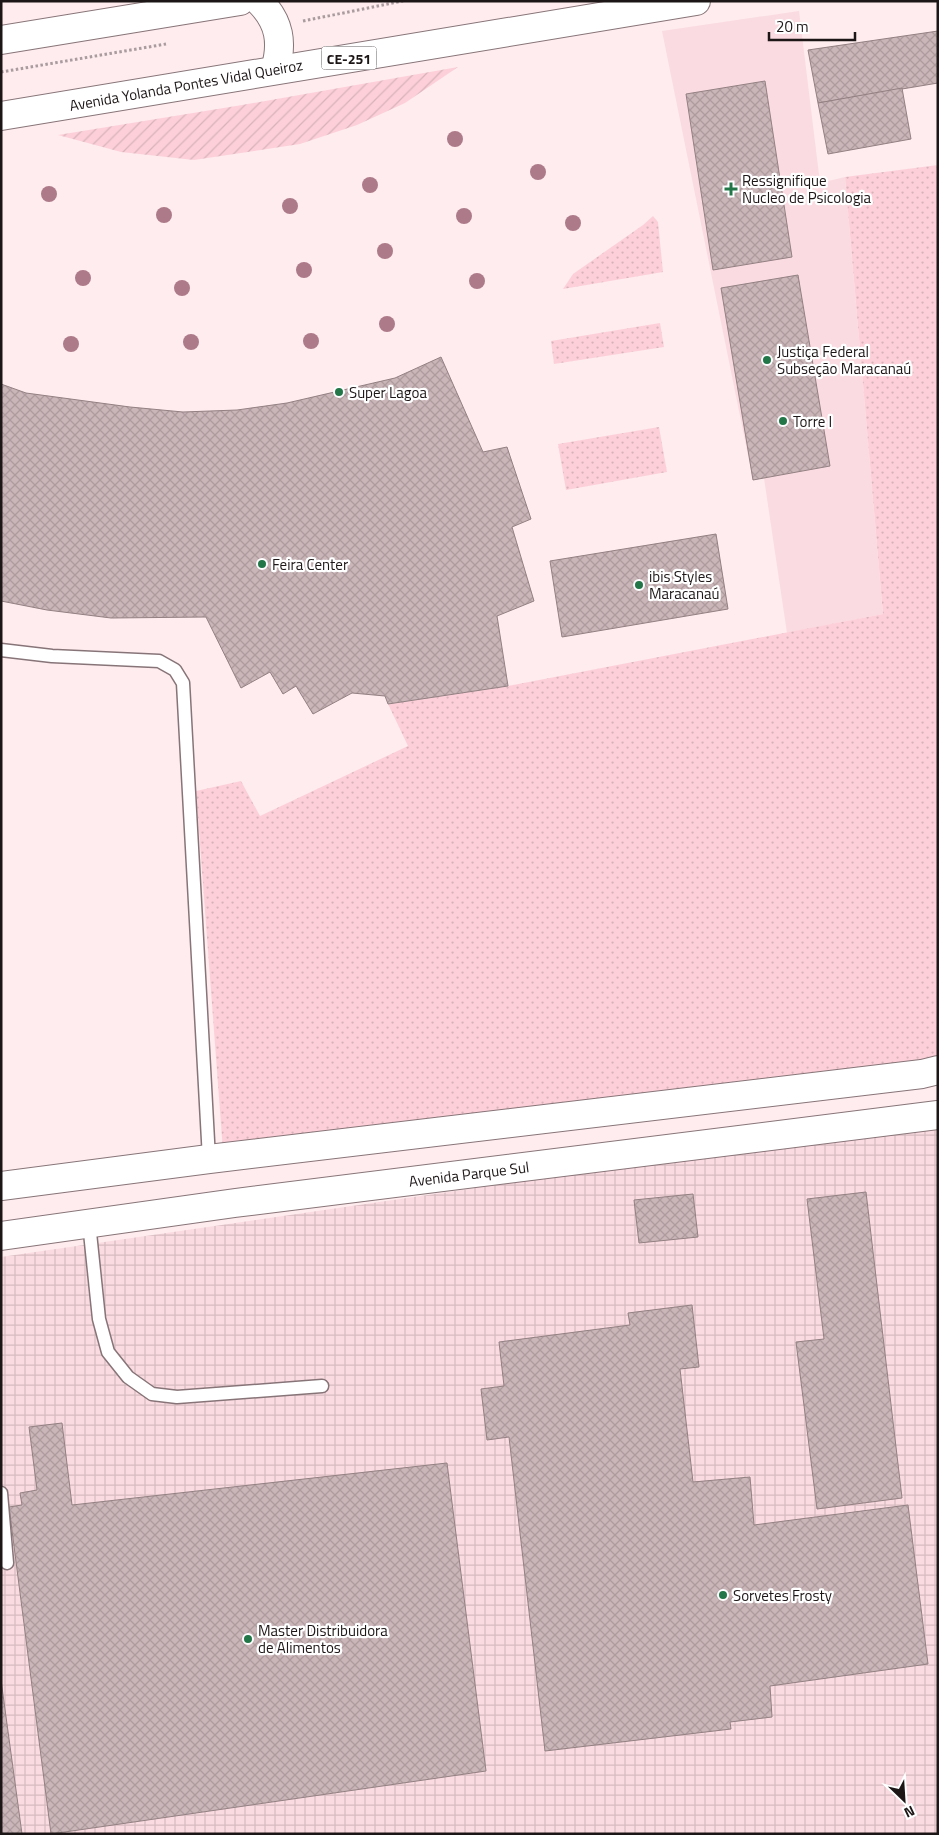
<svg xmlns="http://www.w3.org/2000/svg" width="939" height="1835" font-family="'Titillium Web',sans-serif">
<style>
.built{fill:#fadbe1}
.industrial{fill:url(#industrial-grid)}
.grass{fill:url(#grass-dots)}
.garden{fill:url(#garden-furrows)}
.building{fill:url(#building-cross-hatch);stroke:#938083}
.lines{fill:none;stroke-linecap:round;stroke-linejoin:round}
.service-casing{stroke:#877478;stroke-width:15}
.tertiary-casing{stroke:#877478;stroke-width:30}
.primary-casing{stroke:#877478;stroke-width:30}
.path{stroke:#a99b9e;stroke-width:3;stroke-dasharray:2.5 2.5;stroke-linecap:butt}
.service{stroke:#fff;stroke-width:12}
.tertiary{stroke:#fff;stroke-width:28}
.primary{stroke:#fff;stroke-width:28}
.tree{fill:#ad7a89}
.poi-dot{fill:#227648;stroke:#fff;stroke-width:2}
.labels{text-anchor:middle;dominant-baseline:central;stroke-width:4.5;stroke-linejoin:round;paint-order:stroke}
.shield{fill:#fff;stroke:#615c5d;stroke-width:1}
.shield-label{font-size:14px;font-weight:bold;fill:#1d1617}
.street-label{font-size:15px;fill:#1d1617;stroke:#fff}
.poi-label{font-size:15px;fill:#1d1617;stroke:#fff;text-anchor:start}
</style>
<defs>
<pattern id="industrial-grid" width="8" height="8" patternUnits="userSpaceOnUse" patternTransform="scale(1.25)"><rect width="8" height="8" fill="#fadbe1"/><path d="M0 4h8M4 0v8" fill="none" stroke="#d6bbc0"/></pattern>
<pattern id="grass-dots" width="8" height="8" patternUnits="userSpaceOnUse" patternTransform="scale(1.25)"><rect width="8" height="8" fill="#fdd0d9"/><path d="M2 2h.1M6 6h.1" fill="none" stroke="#d8b2ba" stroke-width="1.8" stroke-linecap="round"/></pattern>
<pattern id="garden-furrows" width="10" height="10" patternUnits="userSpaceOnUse" patternTransform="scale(1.25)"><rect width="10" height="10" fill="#fdd0d9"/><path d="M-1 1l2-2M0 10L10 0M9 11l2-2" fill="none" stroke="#d8b2ba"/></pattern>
<pattern id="building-cross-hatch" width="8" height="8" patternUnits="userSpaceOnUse" patternTransform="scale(1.25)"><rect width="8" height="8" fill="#cab5b9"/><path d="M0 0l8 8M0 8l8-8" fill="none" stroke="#ad9b9e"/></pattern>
</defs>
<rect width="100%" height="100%" fill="#feecef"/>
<polygon class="built" points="799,11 820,183 845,177 883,614 787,633 764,478 753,480 662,31"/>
<polygon class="industrial" points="938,1121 938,1834 1,1834 1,1257"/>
<g class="grass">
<polygon points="938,165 938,1062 223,1151 196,791 241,781 260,816 408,746 388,704 508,686 883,614 845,177"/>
<polygon points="653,216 658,222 663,272 563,289 573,274 643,225"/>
<polygon points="660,323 664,347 554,364 551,341"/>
<polygon points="659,427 667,472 566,490 558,444"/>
</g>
<polygon class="garden" points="458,67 405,103 357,125 300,144 194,160 121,152 58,135 242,105"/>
<g class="building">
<polygon points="938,31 938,83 818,103 808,50"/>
<polygon points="765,81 792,257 713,270 686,94"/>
<polygon points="902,88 911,139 828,154 818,103"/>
<polygon points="798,275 830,466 753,480 721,288"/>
<polygon points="441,357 483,452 507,447 531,519 512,527 534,601 497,616 508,686 388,704 385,696 352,693 313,714 296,686 283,694 270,672 241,688 206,617 111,618 47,610 1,601 1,384 26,393 130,407 183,412 237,410 287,403 395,378"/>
<polygon points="716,534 728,609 562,637 550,561"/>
<polygon points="866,1192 902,1498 817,1509 796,1342 824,1339 807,1199"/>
<polygon points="693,1194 698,1237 639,1243 634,1200"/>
<polygon points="692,1305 699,1367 680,1369 693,1482 750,1477 754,1525 908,1505 928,1664 770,1686 772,1717 730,1722 731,1729 545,1751 509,1437 487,1440 481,1389 504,1386 499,1342 630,1325 628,1313"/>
<polygon points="62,1423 72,1505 447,1463 486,1771 51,1834 9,1507 22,1505 20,1493 37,1490 29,1427"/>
<polygon points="1,1680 22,1834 1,1834"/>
</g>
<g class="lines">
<defs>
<g id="service">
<polyline points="1,650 52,656 159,661 175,670 183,683 209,1159"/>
<polyline points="89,1223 99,1319 108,1352 128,1377 152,1394 177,1397 322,1386"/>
<polyline points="1,1493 7,1563"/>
</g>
<g id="tertiary">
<path d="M259 1C280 22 283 43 275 70"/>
<polyline points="1,1186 209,1159 922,1074 938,1070"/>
<polyline points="1,1236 235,1203 938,1115"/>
</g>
<g id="primary">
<polyline points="1,40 240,1"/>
<polyline points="1,116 696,1"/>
</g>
</defs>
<use href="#service" class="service-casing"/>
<use href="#tertiary" class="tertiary-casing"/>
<use href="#primary" class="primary-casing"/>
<g class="path">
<polyline points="303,21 403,1"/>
<polyline points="1,72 166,44"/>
</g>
<use href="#service" class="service"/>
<use href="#tertiary" class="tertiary"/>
<use href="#primary" class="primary"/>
</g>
<g class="tree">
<circle cx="455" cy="139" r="8"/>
<circle cx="538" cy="172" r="8"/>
<circle cx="370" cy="185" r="8"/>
<circle cx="49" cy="194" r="8"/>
<circle cx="290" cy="206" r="8"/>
<circle cx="164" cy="215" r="8"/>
<circle cx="464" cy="216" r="8"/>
<circle cx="573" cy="223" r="8"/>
<circle cx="385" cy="251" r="8"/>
<circle cx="304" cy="270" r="8"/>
<circle cx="83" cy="278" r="8"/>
<circle cx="477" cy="281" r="8"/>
<circle cx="182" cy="288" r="8"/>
<circle cx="387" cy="324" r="8"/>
<circle cx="311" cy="341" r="8"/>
<circle cx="191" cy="342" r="8"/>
<circle cx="71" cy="344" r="8"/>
</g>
<g class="poi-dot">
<path d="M728.5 181.5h5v5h5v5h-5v5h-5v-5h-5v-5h5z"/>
<circle cx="767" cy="360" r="5"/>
<circle cx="339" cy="392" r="5"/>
<circle cx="783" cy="421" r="5"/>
<circle cx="262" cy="564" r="5"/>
<circle cx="639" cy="585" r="5"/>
<circle cx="723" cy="1595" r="5"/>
<circle cx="248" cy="1639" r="5"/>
</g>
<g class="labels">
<rect class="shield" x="321.5" y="46.5" width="55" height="23" rx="4"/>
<g class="shield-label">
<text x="349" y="58">CE-251</text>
</g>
<g class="street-label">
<text transform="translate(186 85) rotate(-10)">Avenida Yolanda Pontes Vidal Queiroz</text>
<text transform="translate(469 1174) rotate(-7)">Avenida Parque Sul</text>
</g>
<g class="poi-label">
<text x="742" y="180">Ressignifique<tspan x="742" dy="17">Nucleo de Psicologia</tspan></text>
<text x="777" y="351">Justiça Federal<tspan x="777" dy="17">Subseção Maracanaú</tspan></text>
<text x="349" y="392">Super Lagoa</text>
<text x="793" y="421">Torre I</text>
<text x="272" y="564">Feira Center</text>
<text x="649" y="576">ibis Styles<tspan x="649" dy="17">Maracanaú</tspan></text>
<text x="733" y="1595">Sorvetes Frosty</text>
<text x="258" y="1630">Master Distribuidora<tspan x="258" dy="17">de Alimentos</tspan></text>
</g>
</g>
<rect width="939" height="1835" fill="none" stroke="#1d1617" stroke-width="5"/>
<g transform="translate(904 1800) rotate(155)" stroke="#ffffff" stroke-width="4" paint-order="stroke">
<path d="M0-4L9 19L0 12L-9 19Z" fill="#1d1617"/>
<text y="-8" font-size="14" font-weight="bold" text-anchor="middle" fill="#1d1617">N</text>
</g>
<path d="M769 32v8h86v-8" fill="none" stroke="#1d1617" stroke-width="2.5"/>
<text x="776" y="32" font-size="15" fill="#1d1617" stroke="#ffffff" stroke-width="4" paint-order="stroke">20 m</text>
</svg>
